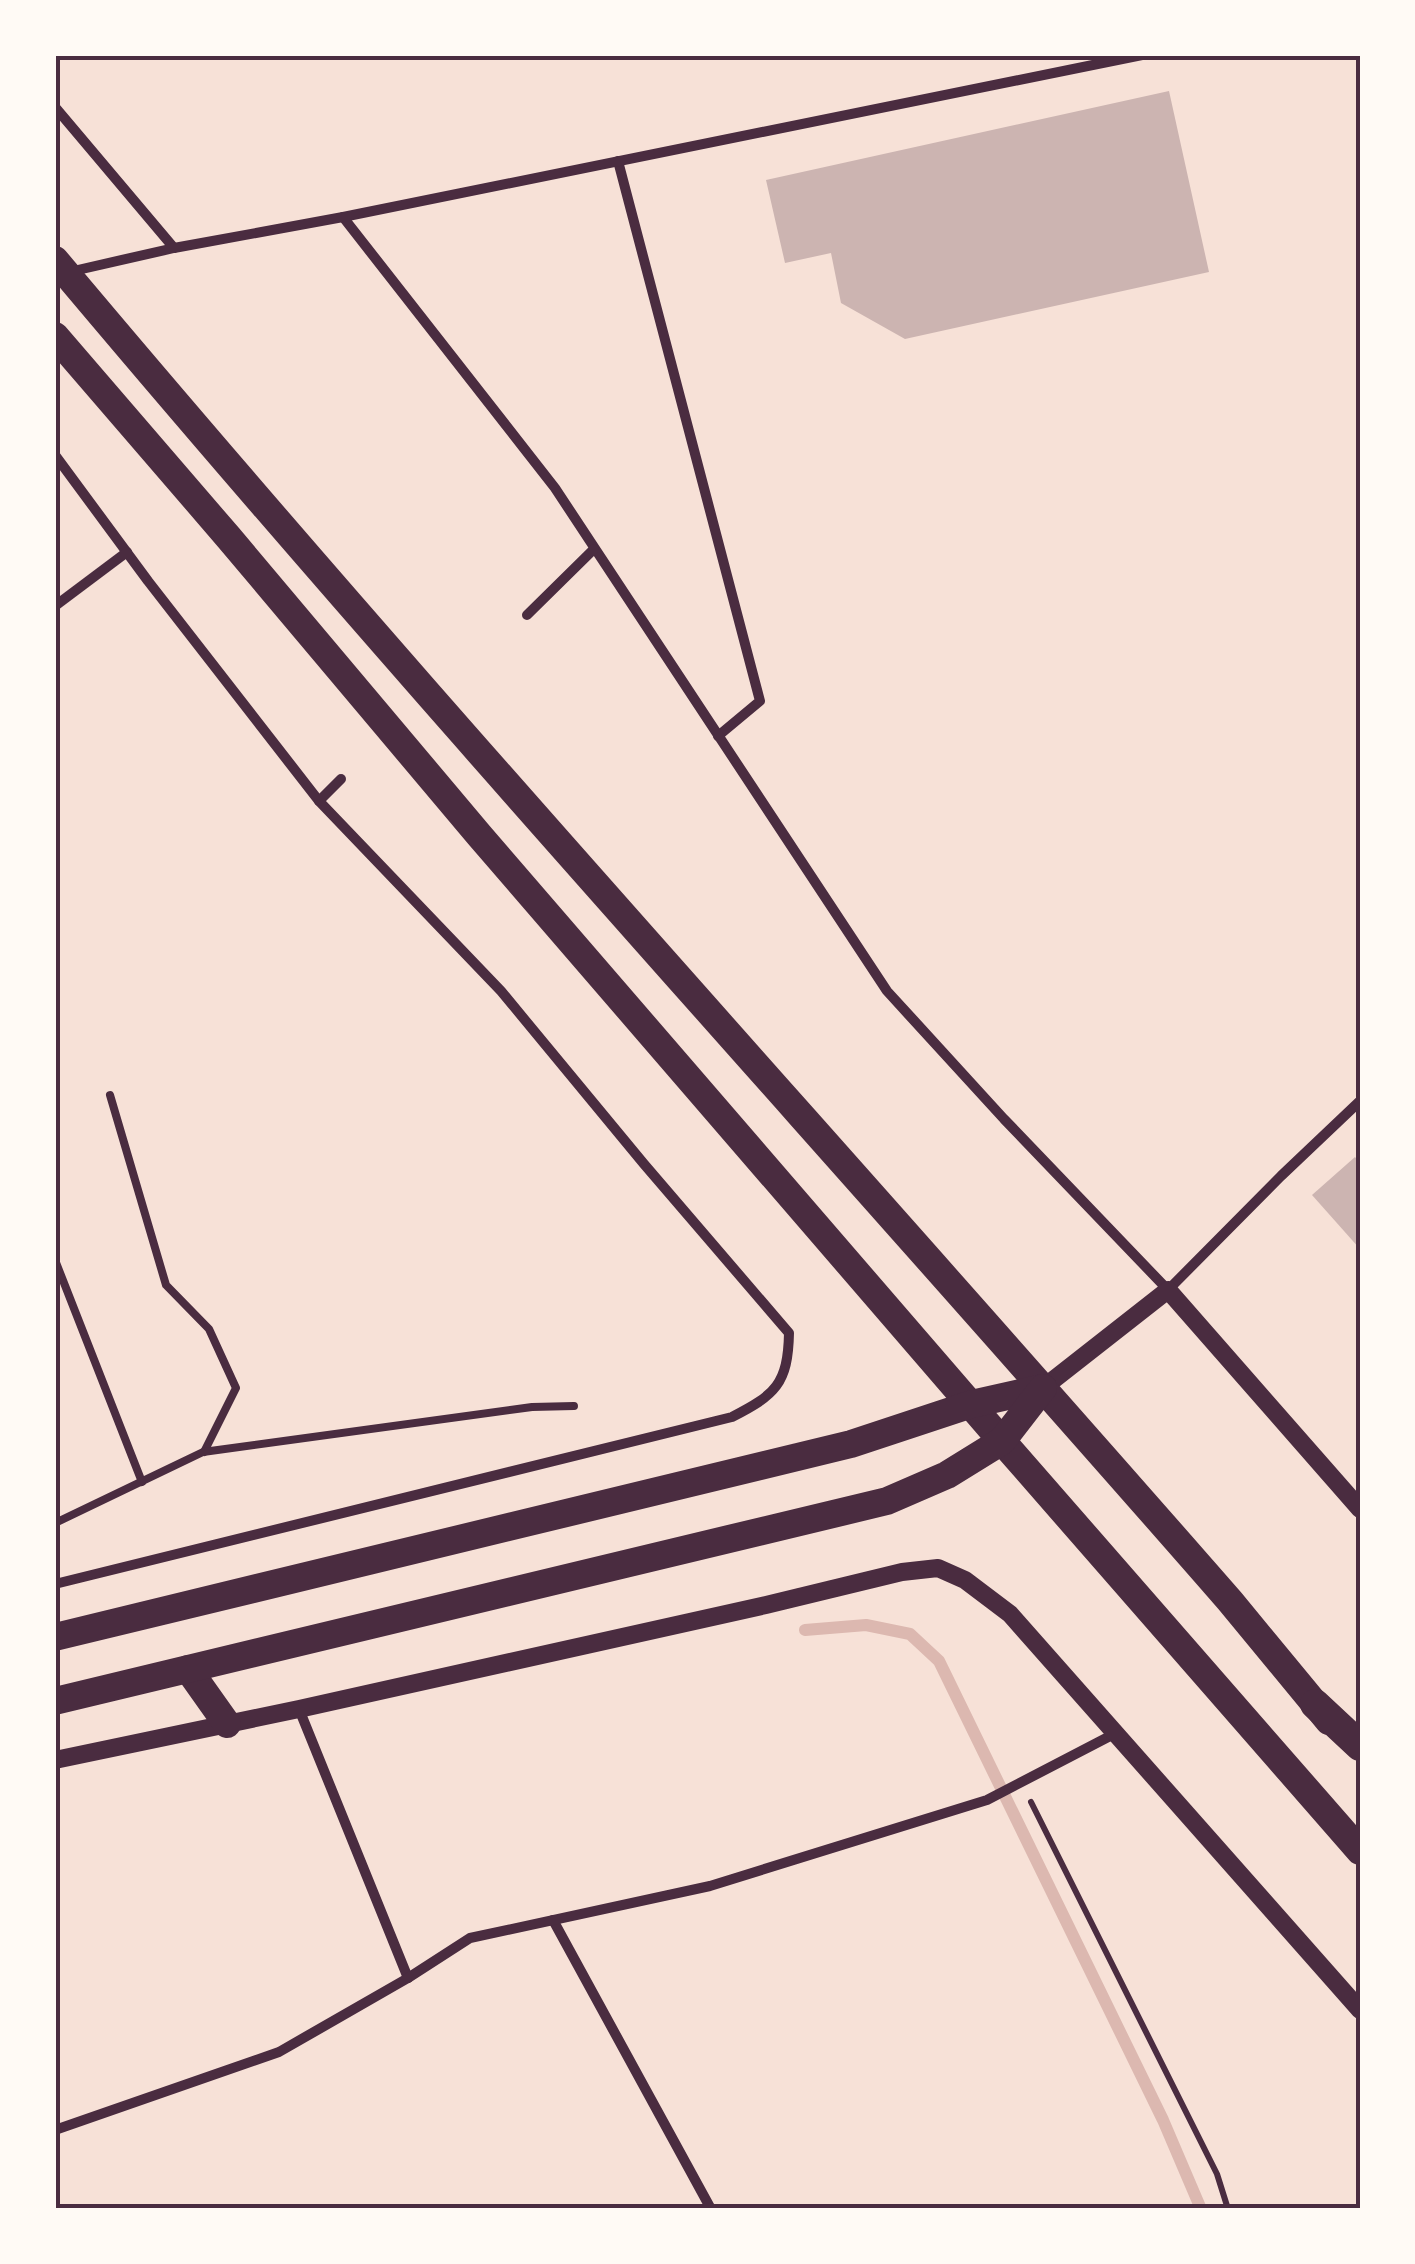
<svg xmlns="http://www.w3.org/2000/svg" width="1415" height="2264" font-family="Figtree,sans-serif">
<style>
.lines{fill:none;stroke-linecap:round;stroke-linejoin:round}
.stream{stroke:#dcb8b0;stroke-width:12}
.building{fill:#ccb4b1}
.path{stroke:#4a2c40;stroke-width:6}
.service{stroke:#4a2c40;stroke-width:8}
.minor{stroke:#4a2c40;stroke-width:10}
.tertiary{stroke:#4a2c40;stroke-width:18}
.trunk{stroke:#4a2c40;stroke-width:28}
.motorway{stroke:#4a2c40;stroke-width:30}
.neatline{fill:none;stroke:#4a2c40;stroke-width:4}
</style>
<rect width="100%" height="100%" fill="#f7e1d7"/>
<g class="lines">
<polyline class="stream" points="805,1630 866,1625 910,1634 939,1661 1163,2120 1201,2209"/>
</g>
<g class="building">
<polygon points="1169,91 1209,272 905,339 841,303 831,253 785,263 766,180"/>
<polygon points="1355,1157 1360,1163 1360,1249 1312,1195"/>
</g>
<g class="lines">
<polyline class="path" points="1031,1802 1217,2174 1228,2209"/>
<g class="service">
<polyline points="110,1095 166,1285 209,1329 236,1388 204,1452"/>
<polyline points="55,1260 142,1482"/>
<polyline points="55,1523 203,1452 532,1407 574,1406"/>
</g>
<g class="minor">
<polyline points="55,107 174,248"/>
<polyline points="618,161 760,701 718,736"/>
<polyline points="343,217 555,488 887,991 1004,1119 1168,1290 1281,1176 1360,1101"/>
<polyline points="69,272 174,248 343,217 1142,55"/>
<path d="M55 455 148 581 319 801 501 991 644 1164 789 1333C788 1384 775 1395 732 1417L55 1584"/>
<polyline points="55,606 127,552"/>
<polyline points="527,615 594,549"/>
<polyline points="319,801 341,779"/>
<polyline points="299,1709 408,1978"/>
<polyline points="553,1920 711,2209"/>
<polyline points="55,2130 279,2052 408,1978 470,1938 710,1886 987,1800 1114,1734"/>
</g>
<g class="tertiary">
<polyline points="1043,1388 1168,1290 1360,1509"/>
<polyline points="55,1760 299,1709 766,1605 902,1572 938,1568 965,1580 1010,1614 1360,2010"/>
</g>
<g class="trunk">
<path d="M55 260C437 715 839 1153 1230 1601L1329 1721"/>
<polyline points="55,336 229,538 479,835 1002,1441 1360,1851"/>
<polyline points="55,1637 851,1444 972,1404 1043,1388"/>
<polyline points="188,1669 227,1724"/>
<polyline points="55,1701 887,1501 947,1475 1002,1441 1043,1388"/>
</g>
<polyline class="motorway" points="1315,1704 1360,1746"/>
</g>
<rect width="1415" height="2264" fill="none" stroke="#fffaf5" stroke-width="115"/>
<rect x="58" y="58" width="1300" height="2148" class="neatline"/>
</svg>
